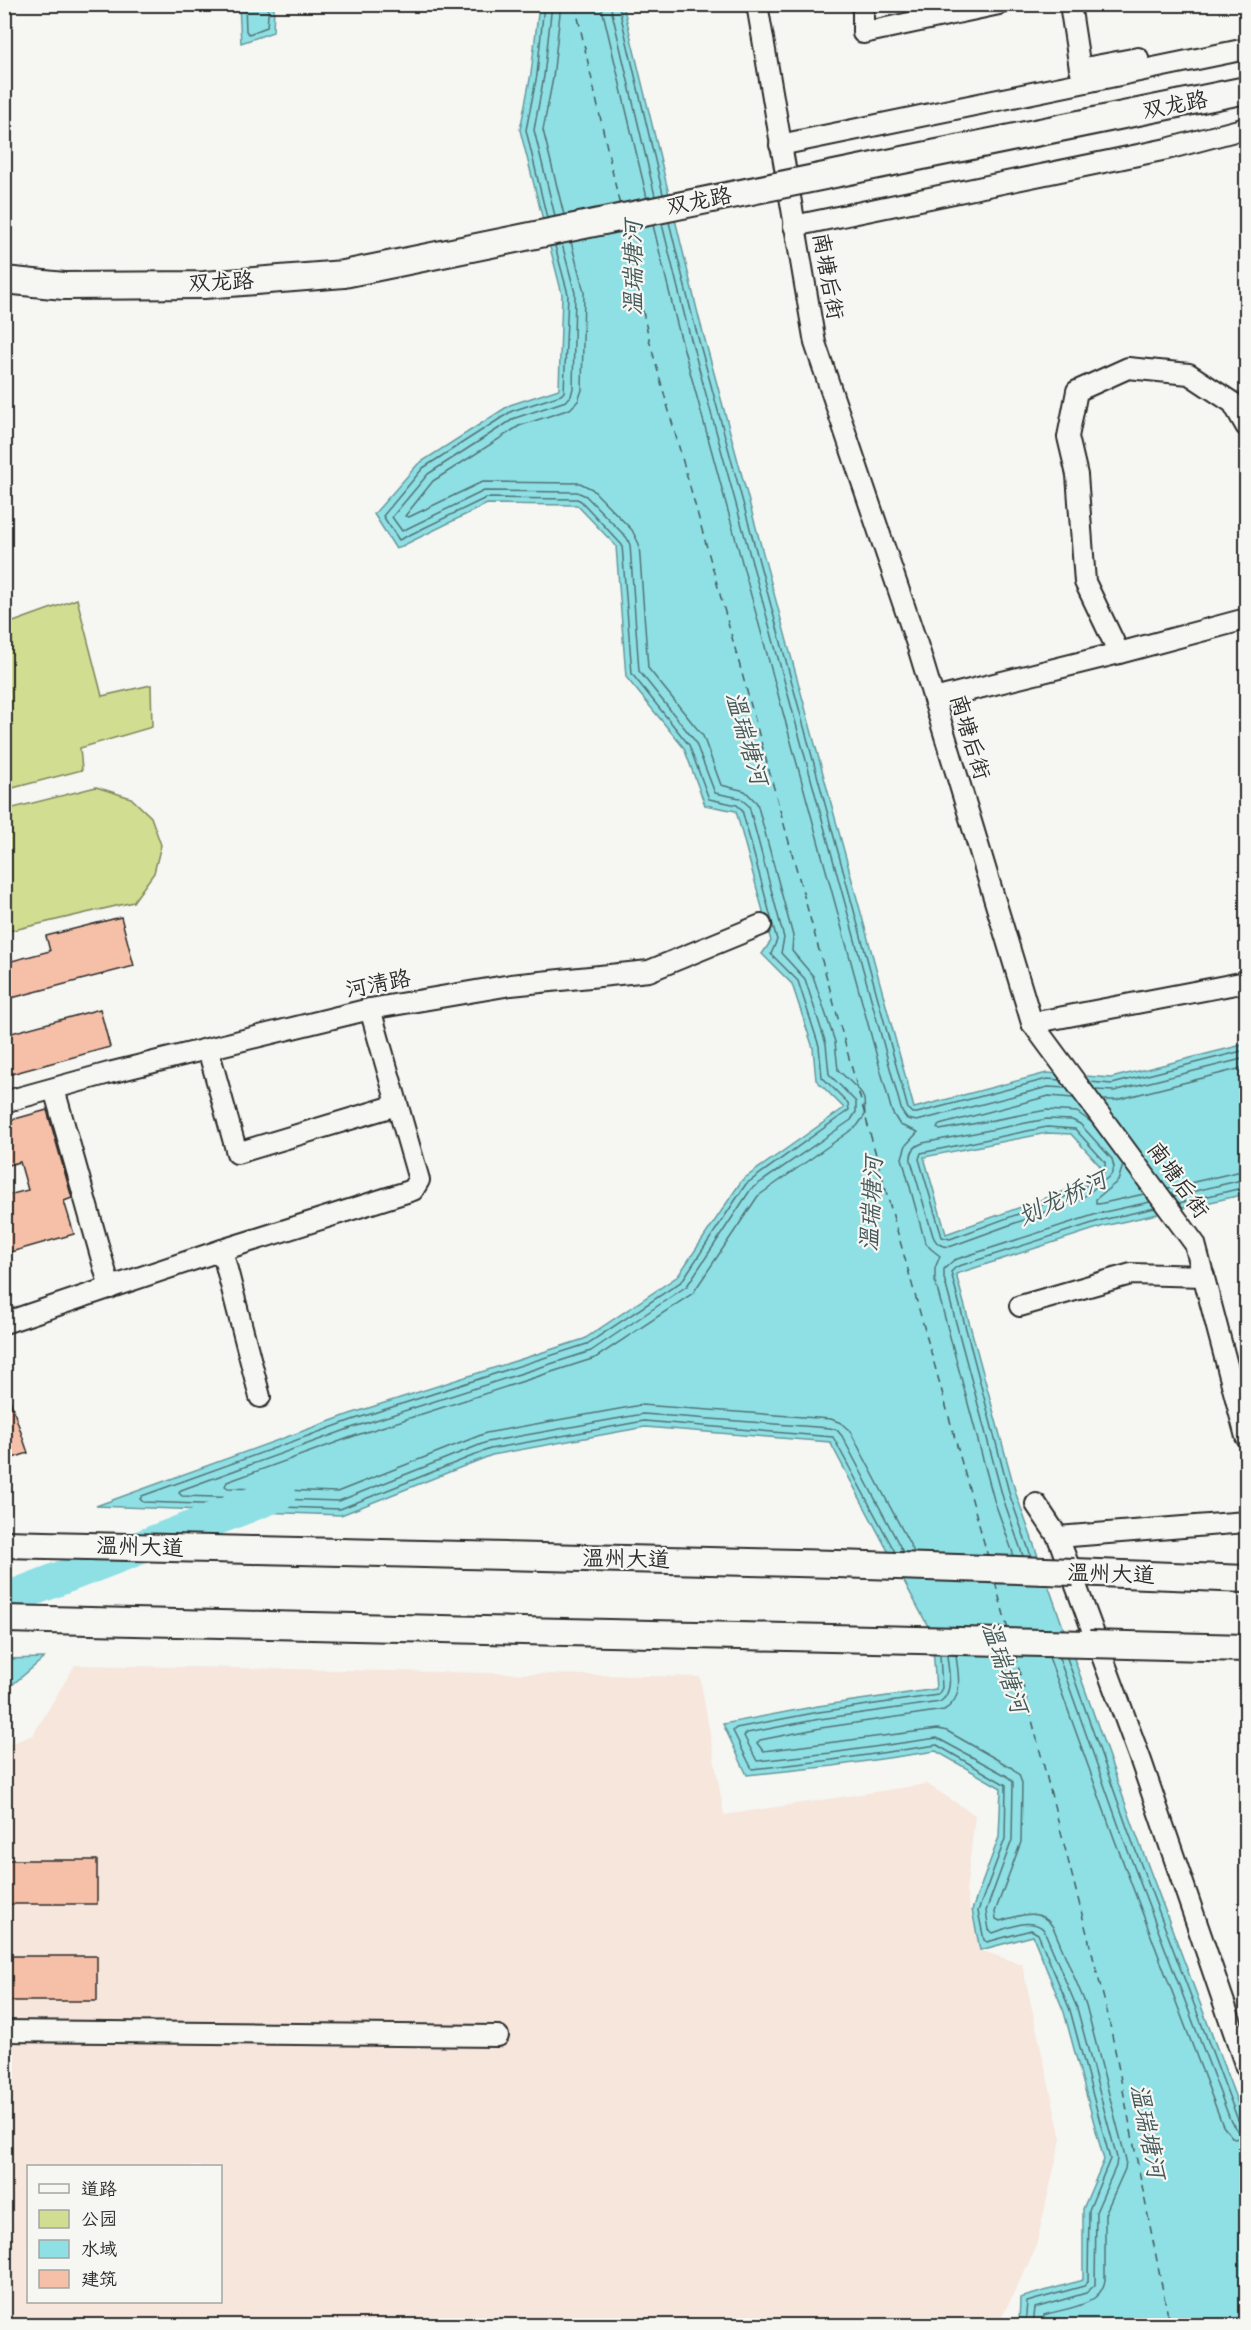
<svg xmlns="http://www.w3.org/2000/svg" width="1251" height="2330" font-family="'Comic Neue','LXGW WenKai TC',sans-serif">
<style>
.built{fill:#f6e6dc;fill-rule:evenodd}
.green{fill:#d1dd90;stroke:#7e845e;stroke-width:1.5}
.water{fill:#8ee0e5;stroke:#66989b;stroke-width:1.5;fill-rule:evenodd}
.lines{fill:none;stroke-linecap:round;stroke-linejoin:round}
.shore{stroke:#537375;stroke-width:1.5}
.river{stroke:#8ee0e5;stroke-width:34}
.ferry{stroke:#44585a;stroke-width:1.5;stroke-dasharray:8 6;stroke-linecap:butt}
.building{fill:#f5c0a7;stroke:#2b2b2b;stroke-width:1.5}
.minor-casing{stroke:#2b2b2b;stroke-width:24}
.major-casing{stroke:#2b2b2b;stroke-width:30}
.minor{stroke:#f6f6f2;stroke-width:20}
.major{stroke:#f6f6f2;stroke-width:26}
.rail{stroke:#2b2b2b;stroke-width:4.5}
.major-bridge-casing{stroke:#2b2b2b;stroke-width:30;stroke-linecap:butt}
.major-bridge{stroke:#f6f6f2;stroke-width:26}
.labels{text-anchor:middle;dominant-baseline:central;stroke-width:4.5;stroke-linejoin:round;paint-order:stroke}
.street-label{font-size:22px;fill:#2b2b2b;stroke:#f6f6f2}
.water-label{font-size:24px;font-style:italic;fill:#44585a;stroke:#f6f6f2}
</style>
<rect width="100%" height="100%" fill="#f6f6f2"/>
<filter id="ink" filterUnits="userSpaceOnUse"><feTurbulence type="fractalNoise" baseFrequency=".0167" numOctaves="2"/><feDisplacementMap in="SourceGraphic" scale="12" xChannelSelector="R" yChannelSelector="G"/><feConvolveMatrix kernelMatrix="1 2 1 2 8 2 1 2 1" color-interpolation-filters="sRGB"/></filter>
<g filter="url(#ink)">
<path class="built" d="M75 1665 700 1677 724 1815 927 1784 975 1815 966 1892 979 1950 1022 1964 1061 2139 1035 2250 998 2325 5 2326V1746L33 1735ZM28 2166H220V2302H28Z"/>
<g class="green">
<polygon points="77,599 102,696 151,685 152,727 80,748 82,770 5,790 5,625"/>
<polygon points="96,787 131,798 151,817 161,845 154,873 133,902 5,932 5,810"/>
</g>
<g class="water">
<polygon points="239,5 274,5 273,32 241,43"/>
<path d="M539 5H623L699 318 914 1108 1047 1073 1111 1078 1246 1044V1192L1237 1196 1104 1226 956 1274 1016 1494 1135 1831 1246 2125V2325H1019L1020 2298 1083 2280V2209L1104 2160 1064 2012 1033 1936 980 1950 972 1910 999 1837 1001 1788 936 1751 833 1766 747 1775 723 1724 818 1706 936 1689 932 1634 830 1442 645 1427 492 1455 341 1515 96 1506 350 1414 584 1339 678 1276 742 1180 844 1108 816 1080 813 1048 792 984 762 954 771 941 736 811 705 805 684 748 626 677 616 546 577 505 487 504 396 549 374 514 418 464 510 405 559 389 562 294 520 130 531 74ZM1047 1133 1071 1134 1101 1167 1076 1187 946 1234 924 1157Z"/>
<polygon points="44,1658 6,1690 5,1700 5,1659"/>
</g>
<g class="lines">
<g class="shore">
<polyline points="245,4 246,31 249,34 267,27 269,4"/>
<polyline points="544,4 537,75 526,130 547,218"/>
<polyline points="552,4 544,76 534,130 555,216"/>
<polyline points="561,4 553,78 543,130 564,215"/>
<polyline points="601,4 647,198"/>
<polyline points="610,4 655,196"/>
<polyline points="618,4 663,194"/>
<polyline points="669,222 693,319 908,1109 912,1113 917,1113 1047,1079 1060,1080"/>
<polyline points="662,224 686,321 902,1112 907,1119 917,1121 1048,1087 1066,1088"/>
<polyline points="653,225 677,324 892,1112 900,1125 918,1132 906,1145 902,1158 925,1242 931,1249 940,1256 935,1268 935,1281 994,1500 1014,1556"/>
<polyline points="571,242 584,292 582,390 578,401 570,409 519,426 433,481 405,516 409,517 482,482 580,483 592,489 632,530 639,544 648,668 703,736 721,785 745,791 757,803 793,936 792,951 813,976 835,1042 838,1070 860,1091 864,1099 865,1115 857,1126 758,1196 693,1293 595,1358 357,1435 227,1482 225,1486 228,1488 337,1492 486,1433 641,1405 831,1419 841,1423 850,1431 914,1552"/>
<polyline points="562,244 575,293 573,388 571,396 566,401 515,418 428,474 392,517 402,531 484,491 577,492 586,496 627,538 630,545 639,671 695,741 715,793 740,798 749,806 784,938 781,953 805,979 826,1044 829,1074 856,1102 856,1112 851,1120 751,1189 687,1286 591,1351 354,1427 181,1490 179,1493 182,1496 339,1501 487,1442 643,1414 830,1428 837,1430 842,1436 903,1552"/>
<polyline points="555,246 568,294 564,392 561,395 512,411 423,468 383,516 399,540 486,498 577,499 581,501 622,545 632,674 689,745 709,799 737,805 742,810 777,940 771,954 798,981 819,1046 822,1077 848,1103 849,1110 746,1184 682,1281 587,1344 352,1420 142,1496 140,1499 143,1502 340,1509 490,1449 644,1421 833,1437 895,1552"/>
<polyline points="1090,1082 1112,1084 1246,1050"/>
<polyline points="1096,1090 1114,1091 1246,1058"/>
<polyline points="1073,1098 1049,1096 939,1125 937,1128 940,1130 1047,1110 1077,1112 1091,1122"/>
<polyline points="1103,1100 1116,1100 1246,1067"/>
<path d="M1047 1119 1072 1120 1080 1124 1112 1159 1114 1167 1111 1175 1081 1199 952 1246C943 1248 936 1244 933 1236L911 1161C910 1152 914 1146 923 1143Z"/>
<polygon points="1047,1127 1075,1129 1105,1162 1105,1171 1078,1192 950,1239 942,1237 919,1159 921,1153"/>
<polyline points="1123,1165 1118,1181 1096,1199 1096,1203 1099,1204 1144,1194"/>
<polyline points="1168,1188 1246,1170"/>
<polyline points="1174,1196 1246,1179"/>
<polyline points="1179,1203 1246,1187"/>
<polyline points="1023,1556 1003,1498 944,1278 944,1269 954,1260 1100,1213 1150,1202"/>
<polyline points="1031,1556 1010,1496 951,1272 956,1267 1102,1220 1155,1208"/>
<polyline points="940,1655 942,1688 938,1695 819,1712 736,1728 733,1731 752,1769 832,1760 937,1745 1006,1785 1005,1839 978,1911 984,1940 987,1942 1031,1930 1038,1934 1070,2010 1110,2159 1089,2210 1088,2282 1084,2286 1027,2302 1025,2326"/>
<path d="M947 1655C948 1670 955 1692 940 1702L820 1719 747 1733 744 1736 757 1761 831 1753 937 1738 1007 1776 1013 1782 1012 1840 986 1911 989 1930 993 1933C1008 1928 1032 1916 1044 1930L1077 2008 1117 2158 1116 2166 1096 2212 1095 2285 1086 2293 1035 2308 1033 2326"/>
<path d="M956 1655C958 1675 965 1698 944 1710L821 1728 760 1740 757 1743 763 1751 938 1729 947 1731 1012 1768 1019 1775 1022 1783 1021 1842 995 1912 996 1919 1000 1921C1019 1916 1040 1906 1053 1927L1086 2005 1126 2160 1125 2169 1105 2214V2280C1101 2307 1065 2308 1044 2315L1042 2326"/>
<polyline points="1049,1657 1114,1838 1223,2126 1232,2137 1246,2141"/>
<polyline points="1059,1658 1122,1835 1231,2122 1237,2130 1246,2132"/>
<polyline points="1067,1658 1129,1833 1238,2120 1242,2124 1246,2124"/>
</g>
<polyline class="river" points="4,1600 279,1494"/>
<g class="ferry">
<polyline points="575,4 620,206"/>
<polyline points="624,228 650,343 988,1557"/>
<polyline points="995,1582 1008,1630"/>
<polyline points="1015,1654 1108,2015 1170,2326"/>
</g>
</g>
<g class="building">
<polygon points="121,917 134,966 4,1000 4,963 50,951 46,936"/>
<polygon points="100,1009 110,1047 4,1076 4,1035"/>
<polygon points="47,1110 72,1198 64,1201 74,1234 4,1254 4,1196 28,1190 20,1162 4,1166 4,1122"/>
<polygon points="7,1391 28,1453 4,1461 4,1392"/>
<rect x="4" y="1860" width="93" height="44"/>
<rect x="4" y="1956" width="93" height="45"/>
</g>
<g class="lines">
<defs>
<g id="minor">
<polyline points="757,4 815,343 919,650 1032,1023 1195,1244 1246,1437"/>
<polyline points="863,4 863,33 999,4"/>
<polyline points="1070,4 1080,69 1138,58"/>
<polyline points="780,145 1246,49"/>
<polyline points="794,226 1167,149 1246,128"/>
<polyline points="1119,653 1085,582 1077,475 1068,437 1077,391 1128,368 1189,374 1233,403 1246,426"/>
<polyline points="934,699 1119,653 1246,619"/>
<polyline points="1032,1023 1246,982"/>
<polyline points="208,1049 237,1153 397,1105"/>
<polyline points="54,1089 110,1288"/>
<polyline points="4,1102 109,1073 370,1009 511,985 649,971 761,925"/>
<polyline points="222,1250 260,1397"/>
<polyline points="1020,1306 1131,1274 1204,1276"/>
<polyline points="4,1323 222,1250 413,1190 419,1180 370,1009"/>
<polyline points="1036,1504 1058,1537 1141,1761 1246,2067"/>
<polyline points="1058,1537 1246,1522"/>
<polyline points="4,2031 498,2036"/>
</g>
<g id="major">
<polyline points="4,280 64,286"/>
<polyline points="4,1544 837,1564"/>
<polyline points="1074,1572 1246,1579"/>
<polyline points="4,1619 1089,1644"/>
</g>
</defs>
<use href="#minor" class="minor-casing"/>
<use href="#major" class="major-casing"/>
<use href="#minor" class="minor"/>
<use href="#major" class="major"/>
<polyline class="rail" points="1173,2326 1246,2321"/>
<defs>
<g id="major-bridge">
<polyline points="64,286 204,285 344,274 1246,90"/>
<polyline points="837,1564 1074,1572"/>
<polyline points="1089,1644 1246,1648"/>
</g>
</defs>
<use href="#major-bridge" class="major-bridge-casing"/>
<use href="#major-bridge" class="major-bridge"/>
</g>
</g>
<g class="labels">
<g class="street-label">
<text transform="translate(1175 105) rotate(-11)">双龙路</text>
<text transform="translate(699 201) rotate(-11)">双龙路</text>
<text transform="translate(828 276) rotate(80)">南塘后街</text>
<text transform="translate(221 282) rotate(-3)">双龙路</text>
<text transform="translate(970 737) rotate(73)">南塘后街</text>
<text transform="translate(378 984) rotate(-11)">河清路</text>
<text transform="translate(1178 1180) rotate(54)">南塘后街</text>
<text transform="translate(140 1547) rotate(2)">温州大道</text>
<text transform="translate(626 1559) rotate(1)">温州大道</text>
<text transform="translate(1111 1574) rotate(2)">温州大道</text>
</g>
<g class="water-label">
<text transform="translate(633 268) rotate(-90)">温瑞塘河</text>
<text transform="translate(747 738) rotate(74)">温瑞塘河</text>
<text transform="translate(1062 1198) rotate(-25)">划龙桥河</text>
<text transform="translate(871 1204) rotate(-87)">温瑞塘河</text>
<text transform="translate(1005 1667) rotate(71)">温瑞塘河</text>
<text transform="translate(1148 2131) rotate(79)">温瑞塘河</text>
</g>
</g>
<rect width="1251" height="2330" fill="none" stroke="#f6f6f2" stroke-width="24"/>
<rect x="12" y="12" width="1227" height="2306" fill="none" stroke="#2b2b2b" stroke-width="2" filter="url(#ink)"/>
<rect x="27" y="2165" width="195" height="138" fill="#f6f6f2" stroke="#a5a5a2" stroke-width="1.5"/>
<rect x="39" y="2184" width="30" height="9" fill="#f6f6f2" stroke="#a5a5a2" stroke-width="1.5"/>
<text x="81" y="2195" font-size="18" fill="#2b2b2b">道路</text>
<rect x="39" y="2210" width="30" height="18" fill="#d1dd90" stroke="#a5a5a2" stroke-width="1.5"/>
<text x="81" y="2225" font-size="18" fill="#2b2b2b">公园</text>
<rect x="39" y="2240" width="30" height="18" fill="#8ee0e5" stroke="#a5a5a2" stroke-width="1.5"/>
<text x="81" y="2255" font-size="18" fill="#2b2b2b">水域</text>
<rect x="39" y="2270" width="30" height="18" fill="#f5c0a7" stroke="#a5a5a2" stroke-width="1.5"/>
<text x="81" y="2285" font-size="18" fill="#2b2b2b">建筑</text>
</svg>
